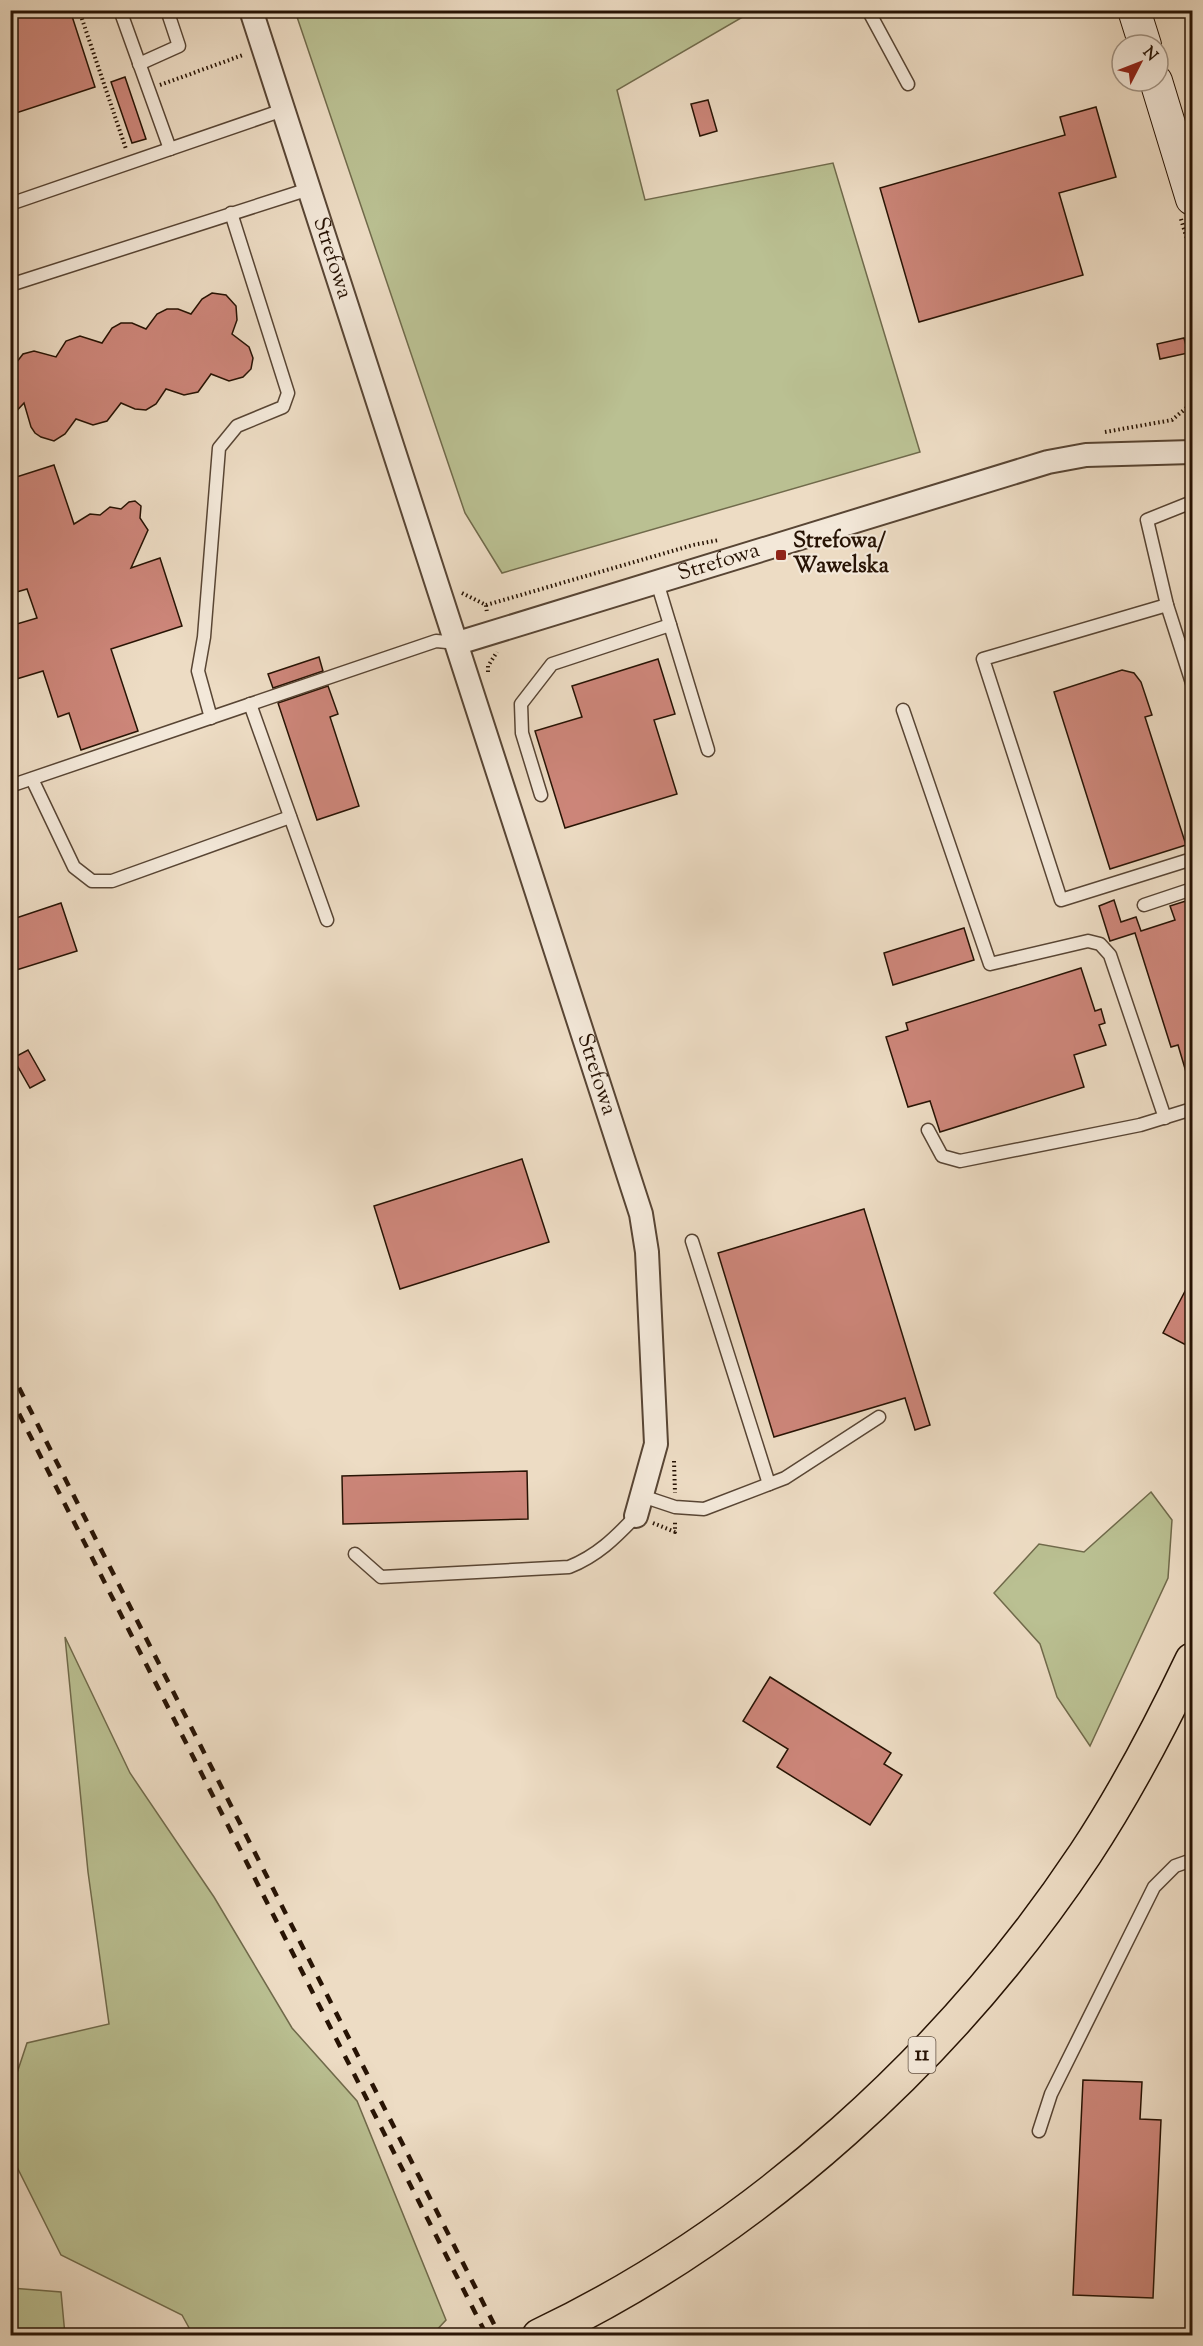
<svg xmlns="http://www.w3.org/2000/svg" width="1203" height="2346" font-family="'Sorts Mill Goudy',serif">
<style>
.green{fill:#bac092;stroke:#706a4b;stroke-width:1.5}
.building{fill:#cd867a;stroke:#271304;stroke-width:1.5}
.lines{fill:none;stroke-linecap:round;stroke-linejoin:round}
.lane-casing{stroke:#584534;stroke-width:15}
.street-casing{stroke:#584534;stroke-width:26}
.secondary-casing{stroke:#271304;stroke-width:34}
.highway-casing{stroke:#271304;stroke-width:36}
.path{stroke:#271304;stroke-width:4;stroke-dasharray:1.5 3;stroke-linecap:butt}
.lane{stroke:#f3e8d9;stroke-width:12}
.street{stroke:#f3e8d9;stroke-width:22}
.secondary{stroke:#f3e8d9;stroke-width:32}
.highway{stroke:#eddcc4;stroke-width:33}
.rail{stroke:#271304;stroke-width:4.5;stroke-dasharray:10 10;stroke-linecap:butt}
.poi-dot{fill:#8f2418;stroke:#f3e8d9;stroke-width:2}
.labels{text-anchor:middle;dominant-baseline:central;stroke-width:4.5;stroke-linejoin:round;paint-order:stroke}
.shield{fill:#f3e8d9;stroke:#645344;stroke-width:1.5}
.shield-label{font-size:21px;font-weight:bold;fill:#271304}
.street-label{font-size:22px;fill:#271304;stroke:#f3e8d9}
.poi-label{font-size:22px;font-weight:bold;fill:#271304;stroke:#f3e8d9;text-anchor:start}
</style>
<rect width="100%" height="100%" fill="#eddcc4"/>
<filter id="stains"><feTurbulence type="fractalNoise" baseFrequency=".00333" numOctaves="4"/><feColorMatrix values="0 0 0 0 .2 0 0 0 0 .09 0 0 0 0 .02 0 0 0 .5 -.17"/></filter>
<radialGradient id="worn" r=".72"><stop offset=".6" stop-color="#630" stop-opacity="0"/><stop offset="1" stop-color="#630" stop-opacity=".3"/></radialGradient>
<g class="green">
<polygon points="295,11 753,11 617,90 645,200 833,163 920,452 502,573 465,513"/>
<polygon points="1151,1492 1172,1520 1168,1578 1090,1746 1057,1697 1040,1644 994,1593 1039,1544 1084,1552"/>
<polygon points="65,1637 130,1773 214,1897 292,2028 357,2101 446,2320 432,2335 193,2335 182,2315 61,2255 11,2155 11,2091 27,2043 109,2024 88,1872"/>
<polygon points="11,2288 61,2292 65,2335 11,2335"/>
</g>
<g class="building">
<polygon points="10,10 70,10 95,87 10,115"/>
<polygon points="125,77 146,139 132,143 111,82"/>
<polygon points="708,100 717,131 700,136 691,104"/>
<polygon points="1096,107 1116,177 1059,193 1083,275 919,322 880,188 1065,135 1060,117"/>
<polygon points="212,293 226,295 236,306 237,320 232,334 249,347 253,358 251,369 243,377 229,381 211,374 198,392 184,395 166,389 156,404 146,410 135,409 121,403 107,421 93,425 76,419 65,434 54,441 41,437 35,433 31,427 24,403 10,418 10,387 16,363 23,354 34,351 56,357 66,341 80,336 102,343 112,328 121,323 132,323 146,329 157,314 167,309 178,309 191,314 202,299"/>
<polygon points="1184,338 1188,353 1160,359 1157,344"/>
<polygon points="54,465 74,524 90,514 100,515 110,507 121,509 129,502 135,501 141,506 140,518 148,530 131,568 160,558 182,626 111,649 138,731 81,750 69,713 58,717 43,671 10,681 10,626 37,618 27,589 10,594 10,479"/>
<polygon points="319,657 323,671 273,688 268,674"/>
<polygon points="658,659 675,714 654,720 677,794 565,828 535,731 582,717 572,686"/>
<polygon points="1122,670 1134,673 1141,682 1152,715 1145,717 1186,845 1110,869 1054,692"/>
<polygon points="328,686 338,714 330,717 359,806 317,820 278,703"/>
<polygon points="1192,899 1192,1081 1189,1082 1178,1045 1171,1047 1135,933 1110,941 1099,906 1114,900 1121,922 1136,917 1141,931 1175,920 1170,906"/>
<polygon points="61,903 77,951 10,972 10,920"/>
<polygon points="964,928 974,960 893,985 884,953"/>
<polygon points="1081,968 1095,1011 1101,1009 1105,1023 1099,1025 1106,1045 1074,1055 1084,1087 940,1132 930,1101 908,1107 886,1037 908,1030 906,1023"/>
<polygon points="28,1050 45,1080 30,1088 13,1058"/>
<polygon points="522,1159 549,1242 400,1289 374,1206"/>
<polygon points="864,1209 930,1425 915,1430 905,1398 774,1437 718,1253"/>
<polygon points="1192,1278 1192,1333 1186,1345 1163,1333"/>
<polygon points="527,1471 528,1519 343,1524 342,1476"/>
<polygon points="770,1677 891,1753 884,1764 902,1775 870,1825 777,1767 788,1749 743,1721"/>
<polygon points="1083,2080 1142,2082 1140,2119 1161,2120 1153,2298 1073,2295"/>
</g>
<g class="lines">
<defs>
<g id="lane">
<polyline points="120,10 170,149"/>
<polyline points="868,10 908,84"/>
<polyline points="139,64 179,46 167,10"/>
<polyline points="10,204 283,110"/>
<polyline points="10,285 309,189"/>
<polyline points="1192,502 1147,520 1167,605 1192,683"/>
<polyline points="657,582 708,750"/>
<polyline points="1167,605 983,659 1061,900 1192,859"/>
<polyline points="250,704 327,920"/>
<polyline points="903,710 990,964 1088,941 1100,944 1110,955 1165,1118"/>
<polyline points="211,718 198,671 204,637 219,448 237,426 283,407 288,393 231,213"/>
<polyline points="32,779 74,867 92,881 112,881 290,817"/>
<polyline points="10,786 436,641 458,643"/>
<polyline points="541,795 522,733 521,704 552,664 670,625"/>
<polyline points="1144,905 1192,889"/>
<polyline points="928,1130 942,1156 960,1161 1140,1125 1192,1109"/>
<polyline points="692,1241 769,1484"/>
<polyline points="642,1496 675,1507 704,1509 785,1478 879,1417"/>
<path d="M355 1554 381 1577 569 1567C597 1556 615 1538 636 1516"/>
<polyline points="1039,2131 1051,2094 1154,1887 1175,1866 1192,1860"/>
</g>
<g id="street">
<path id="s1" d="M251 10 641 1214 647 1252 656 1444 636 1516"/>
<path id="s2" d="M458 643 1048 462 1086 455 1192 452"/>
</g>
<g id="secondary">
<polyline points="1134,10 1145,45"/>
<polyline points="1156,81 1192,199"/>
</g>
<path id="highway" d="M539 2336C757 2232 952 2054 1085 1854 1126 1792 1160 1727 1192 1660"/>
</defs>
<use href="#lane" class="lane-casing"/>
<use href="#street" class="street-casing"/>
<use href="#secondary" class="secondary-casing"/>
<use href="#highway" class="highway-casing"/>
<g class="path">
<polyline points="79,10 126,149"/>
<polyline points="160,85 243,55"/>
<polyline points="1181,219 1192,256"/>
<polyline points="1105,432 1172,420 1192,403"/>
<polyline points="462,593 486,605 487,613"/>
<polyline points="486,605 693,545 719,540"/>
<polyline points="488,672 488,666 497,652"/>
<polyline points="674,1461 675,1493"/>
<polyline points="653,1523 675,1532 675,1521"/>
</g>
<use href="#lane" class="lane"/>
<use href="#street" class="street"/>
<use href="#secondary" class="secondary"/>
<use href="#highway" class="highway"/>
<g class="rail">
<polyline points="10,1370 500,2336"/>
<polyline points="10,1396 487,2336"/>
</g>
</g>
<rect class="poi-dot" x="775" y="549" width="12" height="12" rx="3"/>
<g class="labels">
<rect class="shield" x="908.5" y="2037" width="27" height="36" rx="4.5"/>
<g class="shield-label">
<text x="922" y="2055">11</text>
</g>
<g class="street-label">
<text stroke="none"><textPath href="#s1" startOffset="261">Strefowa</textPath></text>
<text stroke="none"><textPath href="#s2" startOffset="273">Strefowa</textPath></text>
<text stroke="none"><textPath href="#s1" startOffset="1119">Strefowa</textPath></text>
</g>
<g class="poi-label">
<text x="793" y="542">Strefowa/<tspan x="793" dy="25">Wawelska</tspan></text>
</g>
</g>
<rect width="1203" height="2346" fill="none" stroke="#eddcc4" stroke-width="36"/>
<rect x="12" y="12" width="1179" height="2322" fill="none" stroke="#271304" stroke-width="3"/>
<rect x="18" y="18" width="1167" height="2310" fill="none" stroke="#271304" stroke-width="1.5"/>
<g transform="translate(1140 63) rotate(48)"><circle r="28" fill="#f3e8d9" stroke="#a19384" stroke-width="1.5"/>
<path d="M0-4.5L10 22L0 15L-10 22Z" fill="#8f2418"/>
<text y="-9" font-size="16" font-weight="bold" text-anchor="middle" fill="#271304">N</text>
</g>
<rect width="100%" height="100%" filter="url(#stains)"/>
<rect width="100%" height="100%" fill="url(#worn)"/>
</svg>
